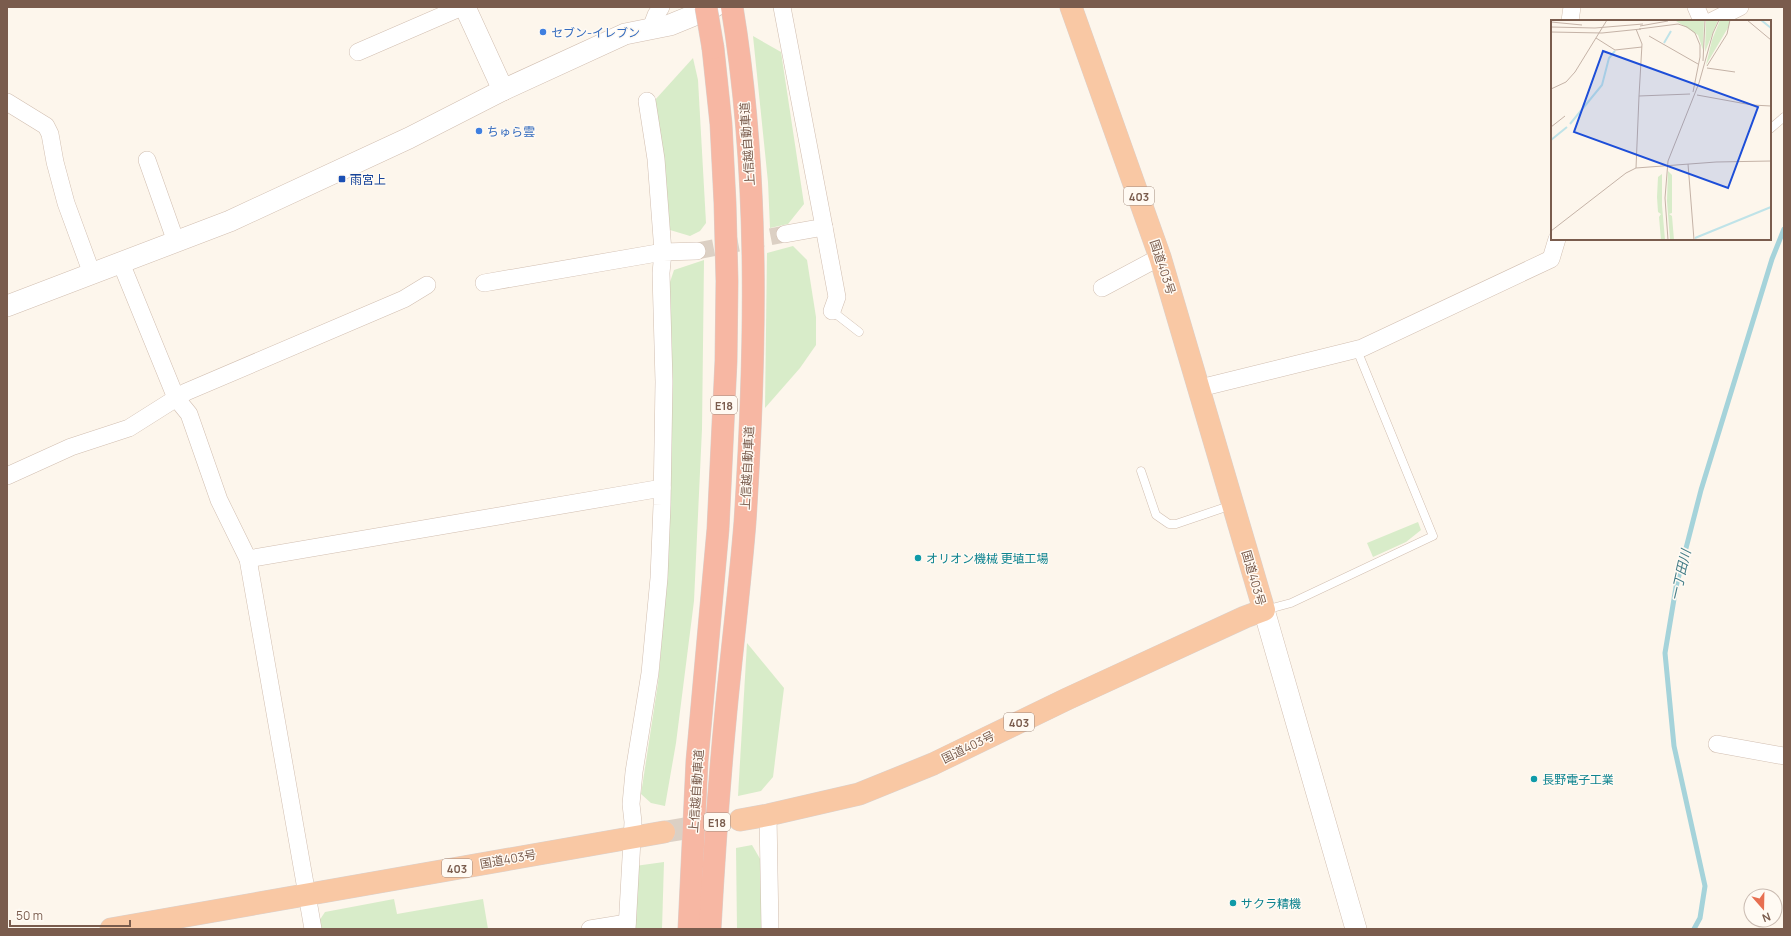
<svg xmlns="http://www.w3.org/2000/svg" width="1791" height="936" font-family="Manrope,'Noto Sans JP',sans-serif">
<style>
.green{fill:#d8ecc9}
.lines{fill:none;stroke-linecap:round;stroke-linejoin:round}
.stream{stroke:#a5d3da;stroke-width:5}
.minor-tunnel{stroke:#dcd0c4;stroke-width:17;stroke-dasharray:17 8;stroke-linecap:butt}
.trunk-tunnel{stroke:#dcd0c4;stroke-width:22;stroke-dasharray:22 11;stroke-linecap:butt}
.service-casing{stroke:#d1beb0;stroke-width:9}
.minor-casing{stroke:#d1beb0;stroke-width:18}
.tertiary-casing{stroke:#d1beb0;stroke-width:22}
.trunk-casing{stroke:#dad1cd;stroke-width:23}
.motorway-casing{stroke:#dad1cd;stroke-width:23}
.service{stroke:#fff;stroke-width:8}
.minor{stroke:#fff;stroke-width:17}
.tertiary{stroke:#fff;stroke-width:21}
.trunk{stroke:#f9c8a4;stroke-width:22}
.motorway{stroke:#f7b7a3;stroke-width:22}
.motorway-bridge-casing{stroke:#dad1cd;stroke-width:23;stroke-linecap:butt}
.motorway-bridge{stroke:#f7b7a3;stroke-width:22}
.shop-dot{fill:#3f7fe0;stroke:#fffaf3;stroke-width:1.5}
.transit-dot{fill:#1a4fb4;stroke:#fffaf3;stroke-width:1.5}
.culture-dot{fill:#0f9aa8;stroke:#fffaf3;stroke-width:1.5}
.labels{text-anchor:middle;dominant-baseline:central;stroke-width:3;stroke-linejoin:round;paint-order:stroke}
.shield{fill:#fffaf3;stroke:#a28b7f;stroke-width:1}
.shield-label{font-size:11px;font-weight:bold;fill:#7a5c4d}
.shop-label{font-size:12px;fill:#366cbe;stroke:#fffaf3;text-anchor:start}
.street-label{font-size:12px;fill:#7a5c4d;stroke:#fffaf3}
.transit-label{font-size:12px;fill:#164399;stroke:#fffaf3;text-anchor:start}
.culture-label{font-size:12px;fill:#0d838f;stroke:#fffaf3;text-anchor:start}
.water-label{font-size:13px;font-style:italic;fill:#437c86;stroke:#fffaf3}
.inset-river{fill:none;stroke:#bfe3e8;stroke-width:2}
.inset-road{fill:none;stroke:#c5b3a7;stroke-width:1}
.view{fill:#1d4ed8;fill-opacity:0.15;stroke:#1d4ed8;stroke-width:2}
.inset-edge{fill:none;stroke:#7a5c4d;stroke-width:2}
</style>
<rect width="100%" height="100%" fill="#fdf6ec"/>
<g class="green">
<polygon points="753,36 781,52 804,204 788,224 770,228 768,182"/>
<polygon points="693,58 698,80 706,223 700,231 690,236 670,230 655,100"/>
<polygon points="793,246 807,260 816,317 816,345 800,368 765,408 767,253"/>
<polygon points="704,260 702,429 694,601 676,743 665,806 651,803 641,794 658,683 665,602 671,432 670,282 674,270"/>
<polygon points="1418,522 1421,530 1406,542 1373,557 1367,543"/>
<polygon points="747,643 784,688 773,777 761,791 738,796"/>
<polygon points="752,845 763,864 765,929 737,929 736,848"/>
<polygon points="664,862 662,929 634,929 635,866"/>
<polygon points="394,899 397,914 483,899 488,929 320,929 319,921 325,912"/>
</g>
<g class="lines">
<polyline class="stream" points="1694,929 1700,918 1705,886 1674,746 1665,653 1676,587 1701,490 1772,259 1784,229"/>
<polyline class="minor-tunnel" points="697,251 785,234"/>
<polyline class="trunk-tunnel" points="664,832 713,824"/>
<defs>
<g id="service">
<polyline points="1770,129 1784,117"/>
<polyline points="832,311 859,332"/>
<polyline points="1141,471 1156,515 1169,524 1176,524 1232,505"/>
<polyline points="1265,610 1291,603 1433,536 1357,350"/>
</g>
<g id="minor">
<polyline points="782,7 824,227 785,234"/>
<polyline points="1696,7 1702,21"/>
<polyline points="1570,21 1572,7"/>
<polyline points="1712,21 1740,7"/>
<polyline points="651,28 656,15 661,7"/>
<polyline points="358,52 462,7"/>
<polyline points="7,102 46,126 50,134 55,162 66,203 92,274"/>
<polyline points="147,160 176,242"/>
<polyline points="824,227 837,297 832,311"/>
<polyline points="121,263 176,398 189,414 219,500 248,559 313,929"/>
<polyline points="484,283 663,252 656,159 647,101"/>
<polyline points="1102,288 1160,257"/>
<polyline points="1200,388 1362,348 1551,259 1557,239"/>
<polyline points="7,476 71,447 129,428 186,392 404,299 427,285"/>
<polyline points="248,559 662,488"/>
<polyline points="1717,744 1784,756"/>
<polyline points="768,815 770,929"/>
<polyline points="590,929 627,923"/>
<polyline points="627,929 633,822 631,804 634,772 650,673 659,578 662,505 664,382 661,273 663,252 697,251"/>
</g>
<g id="tertiary">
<polyline points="465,7 503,90"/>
<polyline points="7,306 230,221 409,138 503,90 625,34 670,25 714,7"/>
<polyline points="1264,610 1356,929"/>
</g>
<g id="trunk">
<polyline points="740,820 768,815 859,794 933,764 1067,699 1245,617 1264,610 1160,257 1071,7"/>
<polyline points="111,929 664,832"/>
</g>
<g id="motorway">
<polyline points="689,929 697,761 718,529 726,361 727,281 725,203 721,124 713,48"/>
<path d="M710 929C714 856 719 784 726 711 732 648 740 585 745 522 756 351 760 176 732 7"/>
</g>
</defs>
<use href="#service" class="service-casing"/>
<use href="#minor" class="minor-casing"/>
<use href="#tertiary" class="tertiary-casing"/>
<use href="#trunk" class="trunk-casing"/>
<use href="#motorway" class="motorway-casing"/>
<use href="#service" class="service"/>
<use href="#minor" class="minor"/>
<use href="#tertiary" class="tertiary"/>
<use href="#trunk" class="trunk"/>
<use href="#motorway" class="motorway"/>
<defs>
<polyline id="motorway-bridge" points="706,7 713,48"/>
</defs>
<use href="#motorway-bridge" class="motorway-bridge-casing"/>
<use href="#motorway-bridge" class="motorway-bridge"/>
</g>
<g class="shop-dot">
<circle cx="543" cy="32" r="4"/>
<circle cx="479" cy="131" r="4"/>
</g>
<rect class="transit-dot" x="338" y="175" width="8" height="8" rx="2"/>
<g class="culture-dot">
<circle cx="918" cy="558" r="4"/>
<circle cx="1534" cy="779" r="4"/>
<circle cx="1233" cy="903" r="4"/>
</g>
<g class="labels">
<g class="shield">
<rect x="1124" y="187" width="30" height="18" rx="3"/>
<rect x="711" y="396" width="26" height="18" rx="3"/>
<rect x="1004" y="713" width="30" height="18" rx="3"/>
<rect x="704" y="813" width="26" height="18" rx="3"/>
<rect x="442" y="859" width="30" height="18" rx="3"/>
</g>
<g class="shield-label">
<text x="1139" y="196">403</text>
<text x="724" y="405">E18</text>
<text x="1019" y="722">403</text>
<text x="717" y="822">E18</text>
<text x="457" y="868">403</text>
</g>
<g class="shop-label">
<text x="551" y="32">セブン-イレブン</text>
<text x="487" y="131">ちゅら雲</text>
</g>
<g class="street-label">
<text transform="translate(747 144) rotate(-94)">上信越自動車道</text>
<text transform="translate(1163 267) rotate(72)">国道403号</text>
<text transform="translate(747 468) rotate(-87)">上信越自動車道</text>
<text transform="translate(1254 578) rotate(74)">国道403号</text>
<text transform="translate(968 747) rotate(-26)">国道403号</text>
<text transform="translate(696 791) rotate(-86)">上信越自動車道</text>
<text transform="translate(508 859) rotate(-10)">国道403号</text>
</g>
<g class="transit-label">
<text x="350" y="179">雨宮上</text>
</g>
<g class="culture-label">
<text x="926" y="558">オリオン機械 更埴工場</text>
<text x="1542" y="779">長野電子工業</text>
<text x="1241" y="903">サクラ精機</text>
</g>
<g class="water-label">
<text transform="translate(1680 575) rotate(-77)">一丁田川</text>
</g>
</g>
<g transform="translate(1551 20)">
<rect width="220" height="220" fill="#fdf6ec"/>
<path d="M153 0 152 30 147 15 125 1ZM155 0H167L154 32ZM169 0H179L178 6 155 45 161 20ZM117 151 121 155V193L118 194 121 196 123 220H119L116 181ZM111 154V185L114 220H110L108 197 110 194 107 192 106 177 107 157Z" fill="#d8ecc9"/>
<path class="inset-river" d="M210 0 220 8M113 23 120 11M19 104 51 65 58 38 64 31M0 120 16 107M144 218 220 187"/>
<path class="inset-road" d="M196 0 220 20M0 2 31 5M89 6 117 1M0 7 44 8 92 4M85 9 91 24 88 76M88 9 127 4 136 7 144 13 149 25V37L142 72M0 12 51 13 90 9M98 16 147 44M45 18 64 30 91 27M152 41 154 0M156 46 176 14 179 0M156 48 184 52M0 69 15 62 24 52 56 0M146 75 201 85 220 86M0 107 14 96M137 144 143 220M85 148 165 142 220 141M0 211 75 153 85 148 88 76 139 74M117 220 114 178 117 141 148 63 162 13 168 0"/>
<path class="view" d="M52 31 207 87 177 168 23 112Z"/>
<rect width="220" height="220" class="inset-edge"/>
</g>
<rect width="1791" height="936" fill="none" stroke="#7a5c4d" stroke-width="16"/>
<g transform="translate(1763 908) rotate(160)"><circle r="19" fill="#fffaf3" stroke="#cabbb1"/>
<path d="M0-3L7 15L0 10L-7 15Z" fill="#e76f51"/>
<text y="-6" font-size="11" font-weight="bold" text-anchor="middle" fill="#7a5c4d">N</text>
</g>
<path d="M10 920v6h120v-6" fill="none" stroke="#7a5c4d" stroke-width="2"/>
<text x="16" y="920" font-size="12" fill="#7a5c4d" stroke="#fffaf3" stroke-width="3" paint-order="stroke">50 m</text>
</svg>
